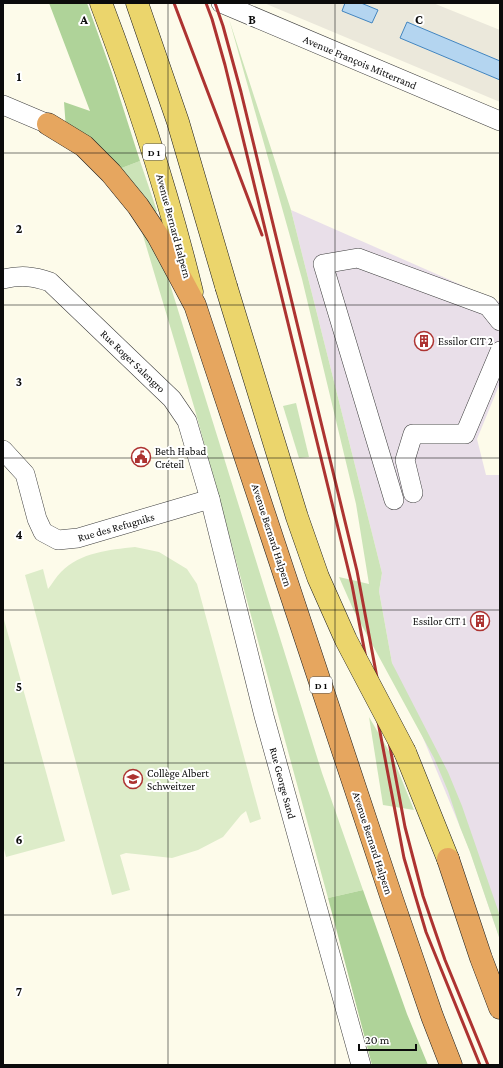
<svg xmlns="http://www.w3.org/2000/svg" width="503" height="1068" font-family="'Crimson Pro',serif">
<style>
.industrial{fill:#e9dfe9}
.green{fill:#cce4b8}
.forest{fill:#afd399}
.pitch{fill:#ddecc9}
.plaza{fill:#ebe8db}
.water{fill:#b4d5f0;stroke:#4285c0}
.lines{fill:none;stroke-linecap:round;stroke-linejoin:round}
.street-casing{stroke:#3e3e3e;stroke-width:20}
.primary-casing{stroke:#1c1c1c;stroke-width:23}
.highway-casing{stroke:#1c1c1c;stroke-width:23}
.street{stroke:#fff;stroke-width:19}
.primary{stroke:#ebd56c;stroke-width:22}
.highway{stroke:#e6a65f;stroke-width:22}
.rail{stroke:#ad3331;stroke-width:3}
.primary-bridge-casing{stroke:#1c1c1c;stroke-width:23;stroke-linecap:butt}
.primary-bridge{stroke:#ebd56c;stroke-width:22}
.grid{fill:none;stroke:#0b0b0b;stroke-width:1;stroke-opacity:0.55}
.labels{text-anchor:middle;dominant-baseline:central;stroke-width:4;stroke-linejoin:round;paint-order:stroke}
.shield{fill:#fff;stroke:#545454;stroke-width:1}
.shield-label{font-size:10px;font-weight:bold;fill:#0b0b0b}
.street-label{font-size:11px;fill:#0b0b0b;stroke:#fff}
.poi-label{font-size:11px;fill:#0b0b0b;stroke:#fff;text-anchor:start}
.grid-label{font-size:13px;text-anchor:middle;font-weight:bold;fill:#0b0b0b;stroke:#fff;stroke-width:4;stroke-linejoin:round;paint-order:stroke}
</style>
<rect width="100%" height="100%" fill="#fdfbea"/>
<polygon class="industrial" points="291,210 500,302 500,383 477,439 486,475 500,475 500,940 470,851 392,663 379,591 382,573"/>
<g class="green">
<polygon points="229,19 291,210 382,573 379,591 392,663 448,772 462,806 500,916 500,940 470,852 460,827 448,791 434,758 354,611 339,577 369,584 356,504 302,279"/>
<polygon points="140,161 157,211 152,216 116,170"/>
<polygon points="139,222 164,265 322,773 363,890 328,898 195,410"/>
<polygon points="296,403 309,457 299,458 283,406"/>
<polygon points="369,717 393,758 414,810 383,805"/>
</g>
<g class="forest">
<polygon points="49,3 87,3 112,73 140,161 119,169 66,129 64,102 90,111"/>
<polygon points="363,890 407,1014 428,1065 372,1065 328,898"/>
</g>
<g class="pitch">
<path d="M135 547 159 552 187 569 197 584 261 819 250 823 246 811 241 815 223 837 198 850 172 858 126 853 120 855 130 890 112 895 25 575 43 569 48 589C52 584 56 577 61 572 81 552 109 550 135 547Z"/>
<polygon points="3,616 65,841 6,857 3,845"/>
</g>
<polygon class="plaza" points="264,3 345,3 342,11 378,10 361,3 433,3 500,30 500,61 407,22 400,38 500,80 500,102"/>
<g class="water">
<polygon points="345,3 361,3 378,10 372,23 342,11"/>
<polygon points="407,22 500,61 500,80 400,38"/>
</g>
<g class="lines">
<defs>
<g id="street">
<polyline points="221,3 500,121"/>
<polyline points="3,105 48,124"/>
<path d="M3 279C21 275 33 276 50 282L172 399 187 421 210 499 264 716 361 1065"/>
<polyline points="3,450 25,474 37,519 43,532 58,540 78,538 210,499"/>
<polyline points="413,493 405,460 413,434 465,434 500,351"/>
<polyline points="394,500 323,264 358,258 488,306 500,321"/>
</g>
<g id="primary">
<path d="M101 3C137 98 168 193 192 292"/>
<polyline points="137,3 178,122 226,286"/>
<polyline points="405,752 448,859"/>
</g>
<g id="highway">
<polyline points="48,124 84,146 111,173 138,206 158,236 195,305 392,899 432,1016 451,1065"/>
<polyline points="448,859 481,958 500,1008"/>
</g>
</defs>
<use href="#street" class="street-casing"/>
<use href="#primary" class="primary-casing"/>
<use href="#highway" class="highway-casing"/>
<use href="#street" class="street"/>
<use href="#primary" class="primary"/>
<use href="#highway" class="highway"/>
<g class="rail">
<polyline points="174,3 262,235"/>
<polyline points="206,3 212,19 225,65 352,585 404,858 426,932 480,1065"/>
<polyline points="215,3 223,26 241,92 357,571 405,827 423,896 445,960 488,1065"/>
</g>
<defs>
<polyline id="primary-bridge" points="226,286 297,517 318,577 346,640 405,752"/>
</defs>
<use href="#primary-bridge" class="primary-bridge-casing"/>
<use href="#primary-bridge" class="primary-bridge"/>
</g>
<path class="grid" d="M168 3V1065M335 3V1065M3 153H500M3 305H500M3 458H500M3 610H500M3 763H500M3 915H500"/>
<defs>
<symbol id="building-ring" viewBox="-11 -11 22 22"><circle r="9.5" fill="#fff" stroke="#ad3331" stroke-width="1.5"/><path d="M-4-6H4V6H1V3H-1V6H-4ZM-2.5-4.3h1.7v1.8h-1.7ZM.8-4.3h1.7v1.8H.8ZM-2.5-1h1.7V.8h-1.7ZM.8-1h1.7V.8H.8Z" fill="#ad3331"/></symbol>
<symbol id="civic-ring" viewBox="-11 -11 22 22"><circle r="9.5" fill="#fff" stroke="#ad3331" stroke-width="1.5"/><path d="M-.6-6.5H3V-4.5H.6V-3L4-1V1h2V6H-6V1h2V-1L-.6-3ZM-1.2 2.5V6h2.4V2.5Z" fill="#ad3331"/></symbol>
<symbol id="school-ring" viewBox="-11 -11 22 22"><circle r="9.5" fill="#fff" stroke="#ad3331" stroke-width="1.5"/><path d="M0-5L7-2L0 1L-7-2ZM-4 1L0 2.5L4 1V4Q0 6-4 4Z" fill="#ad3331"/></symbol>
</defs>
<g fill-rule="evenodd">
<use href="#building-ring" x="413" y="330" width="22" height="22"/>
<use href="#civic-ring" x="130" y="446" width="22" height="22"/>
<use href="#building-ring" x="469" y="610" width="22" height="22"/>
<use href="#school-ring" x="122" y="768" width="22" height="22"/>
</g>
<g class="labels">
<g class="shield">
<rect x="143" y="144" width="22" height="16" rx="3"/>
<rect x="310" y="677" width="22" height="16" rx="3"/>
</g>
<g class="shield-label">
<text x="154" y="152">D 1</text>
<text x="321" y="685">D 1</text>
</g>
<g class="street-label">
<text transform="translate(360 62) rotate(23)">Avenue François Mitterrand</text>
<text transform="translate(174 226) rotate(75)">Avenue Bernard Halpern</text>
<text transform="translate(133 361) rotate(44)">Rue Roger Salengro</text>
<text transform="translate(116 527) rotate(-16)">Rue des Refugniks</text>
<text transform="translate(272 535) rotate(72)">Avenue Bernard Halpern</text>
<text transform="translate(283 783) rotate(75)">Rue George Sand</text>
<text transform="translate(373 843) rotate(72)">Avenue Bernard Halpern</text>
</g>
<g class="poi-label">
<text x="438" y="341">Essilor CIT 2</text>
<text x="155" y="451">Beth Habad<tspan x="155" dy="13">Créteil</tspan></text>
<text x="466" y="621" text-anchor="end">Essilor CIT 1</text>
<text x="147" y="773">Collège Albert<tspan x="147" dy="13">Schweitzer</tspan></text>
</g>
</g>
<g class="grid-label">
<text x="84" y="24">A</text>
<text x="252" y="24">B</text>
<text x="419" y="24">C</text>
<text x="19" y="81">1</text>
<text x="19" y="233">2</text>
<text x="19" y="386">3</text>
<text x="19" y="539">4</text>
<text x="19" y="691">5</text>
<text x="19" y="844">6</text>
<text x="19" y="996">7</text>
</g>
<rect width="503" height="1068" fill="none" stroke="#0b0b0b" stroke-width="8"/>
<path d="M359 1044v6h57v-6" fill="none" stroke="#0b0b0b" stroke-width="2"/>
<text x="365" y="1044" font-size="12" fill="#0b0b0b" stroke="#ffffff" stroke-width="3" paint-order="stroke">20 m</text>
</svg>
